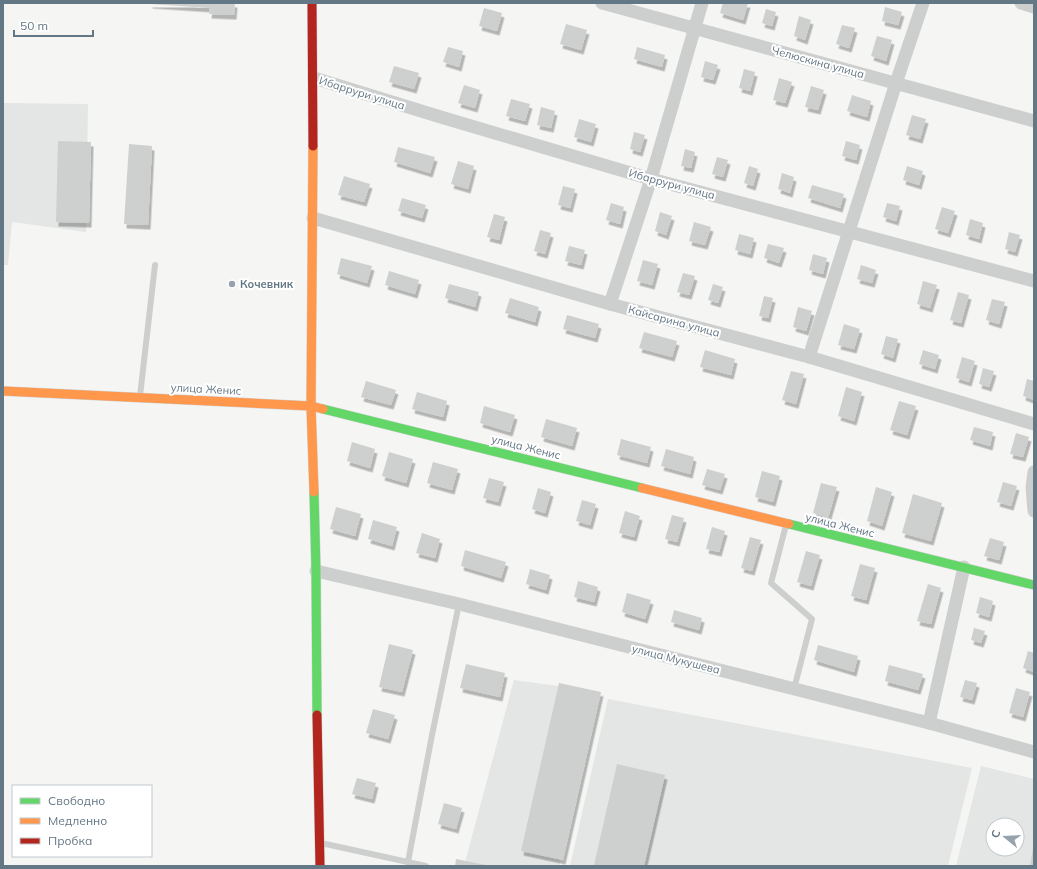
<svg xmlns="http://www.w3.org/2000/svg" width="1037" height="869" font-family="Mulish,sans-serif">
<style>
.built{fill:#e4e5e5;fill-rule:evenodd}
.building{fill:#ced0d0;filter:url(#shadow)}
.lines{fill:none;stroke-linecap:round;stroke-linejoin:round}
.fast-casing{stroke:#d2d3d4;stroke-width:10}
.slow-casing{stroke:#d2d3d4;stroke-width:10}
.jam-casing{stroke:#d2d3d4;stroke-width:10}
.lane{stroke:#cdcfcf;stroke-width:6}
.street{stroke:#cdcfcf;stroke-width:13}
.fast{stroke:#63d668;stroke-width:9}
.slow{stroke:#ff974d;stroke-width:9}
.jam{stroke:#b3261e;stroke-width:9}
.poi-dot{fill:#97a3ac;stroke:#fff;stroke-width:1.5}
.labels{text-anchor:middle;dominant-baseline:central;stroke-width:4;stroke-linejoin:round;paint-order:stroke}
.street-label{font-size:11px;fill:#647785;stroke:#fff}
.poi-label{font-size:11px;font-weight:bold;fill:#647785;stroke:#fff;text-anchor:start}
</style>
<defs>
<filter id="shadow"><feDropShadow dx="2.5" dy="4.5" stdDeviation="0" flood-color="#0004"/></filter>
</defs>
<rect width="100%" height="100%" fill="#f5f5f4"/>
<g class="built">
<polygon points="3,103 88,104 86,232 12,222 8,265 3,265"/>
<polygon points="514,680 601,692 559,866 464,866"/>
<polygon points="608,699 972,768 948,866 570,866"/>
<path d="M981 766 1034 779V866H956ZM993 825H1017V849H993Z"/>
</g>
<g class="building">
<polygon points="150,3 235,3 234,15 209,14 210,8 150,4"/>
<polygon points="723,3 748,3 743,20 720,13"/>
<polygon points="885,7 902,12 898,25 882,21"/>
<polygon points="484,8 502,13 497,31 479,26"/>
<polygon points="766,9 776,12 772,26 762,23"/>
<polygon points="799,16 811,20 805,40 794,36"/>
<polygon points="566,24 587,30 581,50 560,44"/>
<polygon points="842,25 855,28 849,48 836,44"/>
<polygon points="877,36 892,40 886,61 871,56"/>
<polygon points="448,47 463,51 459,67 443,62"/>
<polygon points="637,47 665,55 662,67 634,59"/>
<polygon points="705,61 718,65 713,80 701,77"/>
<polygon points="394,66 419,73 414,89 389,82"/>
<polygon points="744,69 755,72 750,91 739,88"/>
<polygon points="779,78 792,82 785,103 773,100"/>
<polygon points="464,85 480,90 475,108 458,103"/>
<polygon points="811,86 824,90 818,110 805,107"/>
<polygon points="852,95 871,101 867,117 847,111"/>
<polygon points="511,99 530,104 525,121 506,116"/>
<polygon points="541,107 555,111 551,128 537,125"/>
<polygon points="912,115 926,119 920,139 906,135"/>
<polygon points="579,119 596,124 591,142 574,137"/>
<polygon points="634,132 645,135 640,152 630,149"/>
<polygon points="58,141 91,142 89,223 56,222"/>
<polygon points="846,141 860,145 856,160 842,156"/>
<polygon points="129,144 152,146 148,225 124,224"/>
<polygon points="398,147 435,157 430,173 394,162"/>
<polygon points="685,149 695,152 691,168 681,166"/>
<polygon points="717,157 728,160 723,177 712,174"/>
<polygon points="458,161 474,166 468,189 451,184"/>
<polygon points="749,166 758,169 753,186 744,183"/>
<polygon points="907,166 923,171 919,185 903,180"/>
<polygon points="782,173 794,177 790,193 778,189"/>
<polygon points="344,176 370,184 364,202 338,195"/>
<polygon points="812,185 844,194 840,208 808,198"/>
<polygon points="563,186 575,189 570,208 558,205"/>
<polygon points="402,198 426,205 422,218 398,211"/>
<polygon points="611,203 624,207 620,224 606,220"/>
<polygon points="887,203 900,206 896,221 883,217"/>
<polygon points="942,207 955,211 948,233 935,229"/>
<polygon points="660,212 672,216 666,235 655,231"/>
<polygon points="494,214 505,217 499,240 487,237"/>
<polygon points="970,219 983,223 979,239 966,235"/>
<polygon points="694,222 711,227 705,245 689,241"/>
<polygon points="540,230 551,233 545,254 534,251"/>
<polygon points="1009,232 1020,235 1015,252 1005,249"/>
<polygon points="739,234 754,238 750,254 735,250"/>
<polygon points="768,244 784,248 779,263 764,258"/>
<polygon points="569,246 585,250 581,265 565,261"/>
<polygon points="813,254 827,258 823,274 809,270"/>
<polygon points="341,258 372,266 367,283 337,274"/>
<polygon points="643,260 658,264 652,285 637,281"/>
<polygon points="861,265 876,270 872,283 857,279"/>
<polygon points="389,271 419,280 415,294 385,285"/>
<polygon points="683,273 695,276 689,295 677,292"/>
<polygon points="923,281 937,285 930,308 917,304"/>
<polygon points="449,284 479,292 475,307 445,298"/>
<polygon points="713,284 723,287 718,303 708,300"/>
<polygon points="958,292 969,295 961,323 950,320"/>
<polygon points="764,296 773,298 768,318 759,316"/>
<polygon points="510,298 539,307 535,322 505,313"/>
<polygon points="992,299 1005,302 999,324 986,320"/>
<polygon points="798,307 812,311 806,331 793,327"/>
<polygon points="567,315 599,324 595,338 563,329"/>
<polygon points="844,324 860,329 854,349 838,345"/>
<polygon points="644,332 677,341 672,357 639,348"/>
<polygon points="886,336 898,339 893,358 881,354"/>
<polygon points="705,350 735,359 731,375 700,367"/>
<polygon points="923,350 939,355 935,369 919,364"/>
<polygon points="962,357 975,361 969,382 956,378"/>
<polygon points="983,368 994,371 989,387 979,384"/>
<polygon points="791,371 804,374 796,404 782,400"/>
<polygon points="1027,379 1034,381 1034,400 1023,396"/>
<polygon points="366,381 396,390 391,405 361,397"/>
<polygon points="846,387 862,392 854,421 838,416"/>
<polygon points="417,392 447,401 443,417 412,409"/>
<polygon points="899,401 916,406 907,435 890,430"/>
<polygon points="484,406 515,415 510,432 480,423"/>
<polygon points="546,419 577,428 572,446 541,437"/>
<polygon points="974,427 993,432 990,446 970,440"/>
<polygon points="1016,433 1029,437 1023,457 1010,454"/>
<polygon points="621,439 651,447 647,463 617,455"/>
<polygon points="352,442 375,449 370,468 347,461"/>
<polygon points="666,449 694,457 690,474 661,466"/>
<polygon points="389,452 413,459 406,483 382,476"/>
<polygon points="433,462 458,469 452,490 427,483"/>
<polygon points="707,469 725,474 720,490 702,485"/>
<polygon points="762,471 780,476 773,502 755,497"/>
<polygon points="489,478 504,482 498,502 483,498"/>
<polygon points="1003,482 1017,486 1011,506 997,502"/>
<polygon points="821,483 837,487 828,518 813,513"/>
<polygon points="876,487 892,492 882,526 867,521"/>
<polygon points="538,488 551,492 545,513 532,509"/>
<polygon points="913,494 942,503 931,541 902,533"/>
<polygon points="582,500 596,504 590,525 576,521"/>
<polygon points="336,507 361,514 355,536 330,529"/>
<polygon points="625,511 640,516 634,537 619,533"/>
<polygon points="672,515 684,518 677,542 665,539"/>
<polygon points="373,520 397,527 392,546 368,539"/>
<polygon points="712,527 725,531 719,552 706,549"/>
<polygon points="422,533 440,539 435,558 416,553"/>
<polygon points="750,537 761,540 752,571 741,568"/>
<polygon points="990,538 1004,542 999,560 984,556"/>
<polygon points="465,550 506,562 501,578 461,566"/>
<polygon points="806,551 820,555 811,586 797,582"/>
<polygon points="860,564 875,568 866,600 851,596"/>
<polygon points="530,569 550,575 546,590 526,584"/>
<polygon points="578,581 598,587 594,602 574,597"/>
<polygon points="928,584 941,588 931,624 917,621"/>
<polygon points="627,593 651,600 645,619 622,612"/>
<polygon points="980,597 993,601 989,617 976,613"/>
<polygon points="674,610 702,618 699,630 671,622"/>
<polygon points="974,628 985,631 981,643 971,640"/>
<polygon points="389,644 413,650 402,692 379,687"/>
<polygon points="818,645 858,656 854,672 814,660"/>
<polygon points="1028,651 1034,653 1034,672 1023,668"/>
<polygon points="466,664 505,673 500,697 460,688"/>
<polygon points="889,665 923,674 918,690 885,681"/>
<polygon points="965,680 977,683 972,700 960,697"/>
<polygon points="559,683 601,692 563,860 521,851"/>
<polygon points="1016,688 1030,692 1023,717 1009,713"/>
<polygon points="373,709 395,715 388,739 366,733"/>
<polygon points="617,764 665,775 644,866 594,865"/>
<polygon points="357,778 376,783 372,799 352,794"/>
<polygon points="444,803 462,808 456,829 438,824"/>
<polygon points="1033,848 1034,866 1030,866"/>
<polygon points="456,859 486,865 485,866 455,866"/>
</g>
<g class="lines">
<defs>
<g id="fast">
<polyline points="323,409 642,488"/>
<polyline points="314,492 316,571 317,715"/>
<polyline points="789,524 1034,585"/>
</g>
<g id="slow">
<polyline points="313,146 311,406 314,492"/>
<polyline points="3,391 311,406 323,409"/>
<polyline points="642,488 789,524"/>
</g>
<g id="jam">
<polyline points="312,3 313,146"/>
<polyline points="317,715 320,866"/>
</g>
</defs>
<use href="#fast" class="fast-casing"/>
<use href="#slow" class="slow-casing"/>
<use href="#jam" class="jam-casing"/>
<g class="lane">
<polyline points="140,396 155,265"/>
<polyline points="786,525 771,583 812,619 794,689"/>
<polyline points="321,843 426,866"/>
<polyline points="408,862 432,735 459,604"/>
</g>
<g class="street">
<polyline points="602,3 1034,121"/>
<polyline points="1021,3 1034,7"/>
<polyline points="314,78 444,118 651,179 1034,281"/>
<polyline points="313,218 610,304 809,357 1034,424"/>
<polyline points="610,304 651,179 702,3"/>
<polyline points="809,357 896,83 923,3"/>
<polyline points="1034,472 1032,487 1034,511"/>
<polyline points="316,571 459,604 929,723 1034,752"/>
<polyline points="929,723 964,567"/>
</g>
<use href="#fast" class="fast"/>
<use href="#slow" class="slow"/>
<use href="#jam" class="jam"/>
</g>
<circle class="poi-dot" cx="232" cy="284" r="4"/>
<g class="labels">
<g class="street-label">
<text transform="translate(818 62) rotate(15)">Челюскина улица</text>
<text transform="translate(362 93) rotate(17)">Ибаррури улица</text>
<text transform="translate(672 184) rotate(15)">Ибаррури улица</text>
<text transform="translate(674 321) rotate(15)">Кайсарина улица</text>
<text transform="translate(206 389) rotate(3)">улица Женис</text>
<text transform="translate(526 447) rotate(14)">улица Женис</text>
<text transform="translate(840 525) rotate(14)">улица Женис</text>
<text transform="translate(676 659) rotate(14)">улица Мукушева</text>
</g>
<g class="poi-label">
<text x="240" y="284">Кочевник</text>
</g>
</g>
<rect width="1037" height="869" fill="none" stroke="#647785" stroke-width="8"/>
<rect x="12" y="785" width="140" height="72" fill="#ffffff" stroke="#c1c9ce"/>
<rect x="20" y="798" width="20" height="6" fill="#63d668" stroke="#c1c9ce"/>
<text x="48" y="805" font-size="12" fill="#647785">Свободно</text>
<rect x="20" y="818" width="20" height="6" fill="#ff974d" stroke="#c1c9ce"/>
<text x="48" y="825" font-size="12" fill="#647785">Медленно</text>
<rect x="20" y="838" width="20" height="6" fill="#b3261e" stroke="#c1c9ce"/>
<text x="48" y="845" font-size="12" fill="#647785">Пробка</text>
<g transform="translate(1005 837) rotate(288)"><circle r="19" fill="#ffffff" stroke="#c1c9ce"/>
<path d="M0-3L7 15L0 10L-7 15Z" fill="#97a3ac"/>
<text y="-6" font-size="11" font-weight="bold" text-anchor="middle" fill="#647785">С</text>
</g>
<path d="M14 30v6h79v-6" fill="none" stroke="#647785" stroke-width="2"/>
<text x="20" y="30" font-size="12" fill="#647785" stroke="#ffffff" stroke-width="3" paint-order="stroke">50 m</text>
</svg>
